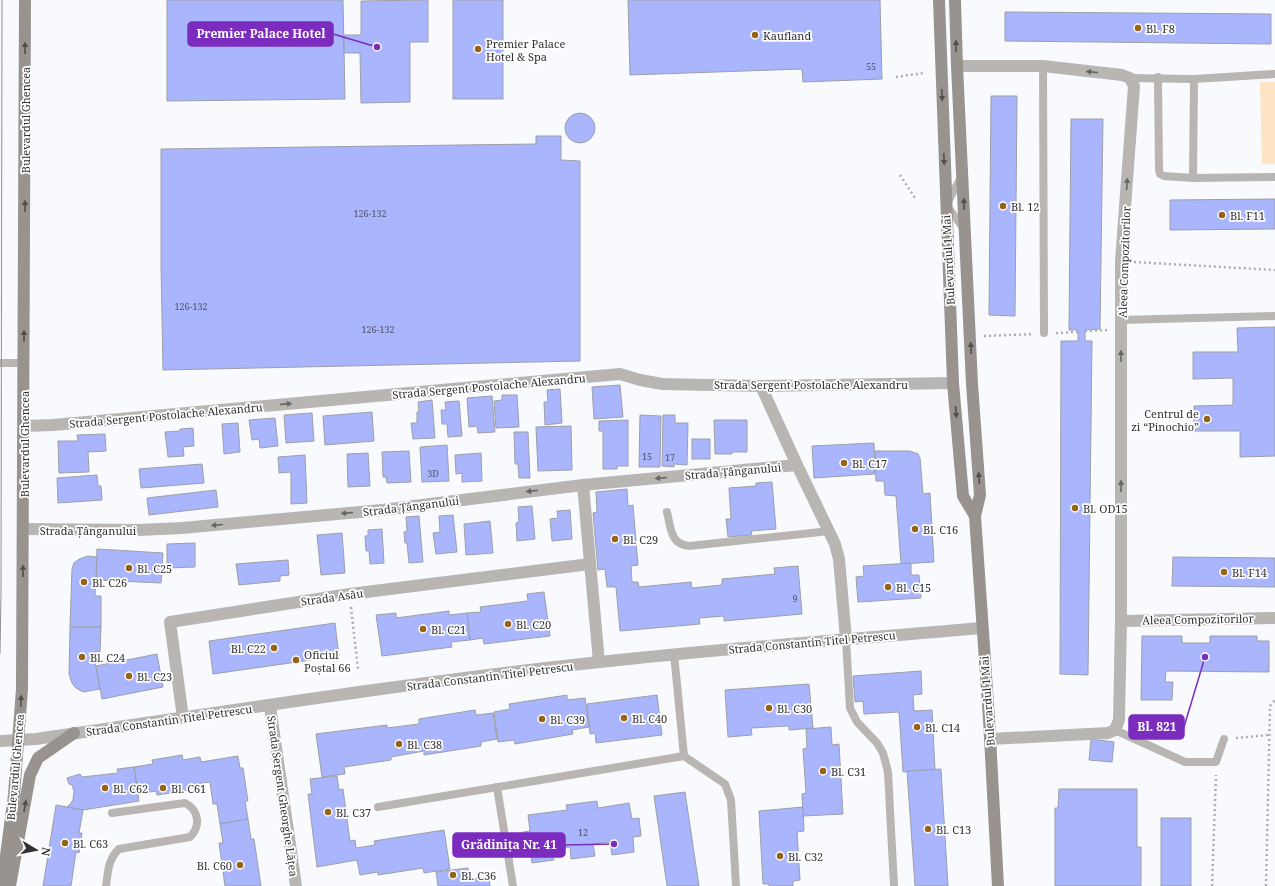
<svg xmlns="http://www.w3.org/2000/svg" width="1275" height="886" font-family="'Noto Serif',serif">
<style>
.green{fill:#fee3c4}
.building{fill:#a9b5fc;stroke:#9d9fa8}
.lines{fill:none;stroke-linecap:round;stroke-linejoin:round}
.path{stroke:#aeaeb2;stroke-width:2.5;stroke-dasharray:2 3;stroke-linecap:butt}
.service{stroke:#b8b5b2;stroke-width:8}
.minor{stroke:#b8b5b2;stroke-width:12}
.tertiary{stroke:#b8b5b2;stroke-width:12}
.secondary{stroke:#98938e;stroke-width:12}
.tram{stroke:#919195;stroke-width:1}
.oneway{fill:#504e50}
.oneway2{fill:#676667}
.poi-dot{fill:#966316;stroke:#fff;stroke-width:1.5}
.labels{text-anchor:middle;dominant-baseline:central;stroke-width:3.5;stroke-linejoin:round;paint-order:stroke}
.number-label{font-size:9px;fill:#4f5267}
.poi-label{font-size:11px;fill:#313135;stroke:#fff;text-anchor:start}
.street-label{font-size:11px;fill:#313135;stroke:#fff}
.leader{fill:none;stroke:#7b2cbf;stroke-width:1.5}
.callout-dot{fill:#7b2cbf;stroke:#fff;stroke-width:1.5}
.callout{fill:#7b2cbf;stroke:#7b2cbf;stroke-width:1.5}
.callout-label{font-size:12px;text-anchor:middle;font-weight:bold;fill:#fff}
</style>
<rect width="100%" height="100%" fill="#f9fafe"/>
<polygon class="green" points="1260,82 1275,82 1275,164 1262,164"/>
<g class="building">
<polygon points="167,0 343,0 345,99 167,101"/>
<polygon points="428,0 428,42 410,42 410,102 361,103 360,53 344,53 344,35 361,35 361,1"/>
<rect x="453" y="0" width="50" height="99"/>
<polygon points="628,0 880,0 882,79 803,82 802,69 630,75"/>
<polygon points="1005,12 1271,14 1271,44 1005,41"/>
<polygon points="991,96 1017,96 1015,316 989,315"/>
<circle cx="580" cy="128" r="15"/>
<polygon points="1071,119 1103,119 1100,329 1085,330 1085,341 1092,341 1088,675 1060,674 1061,341 1078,341 1078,330 1069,330"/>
<polygon points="536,136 561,136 561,160 580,161 580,361 163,370 161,265 161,149 536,144"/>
<polygon points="1275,199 1275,229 1170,230 1170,200"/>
<polygon points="1275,327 1275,456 1240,457 1240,431 1194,431 1194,406 1233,405 1233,378 1193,379 1193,352 1238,352 1237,328"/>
<polygon points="620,385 623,417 594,419 592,387"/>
<polygon points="560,389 562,423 545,425 544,402 548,402 547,390"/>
<polygon points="502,395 517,395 519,427 496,428 494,401 502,400"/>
<polygon points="492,396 495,432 478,433 477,426 469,427 467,398"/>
<polygon points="432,400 435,438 413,439 411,423 417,423 417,412 419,412 418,402"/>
<polygon points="459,401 462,436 448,437 447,424 442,424 441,410 446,410 445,402"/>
<polygon points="372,412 374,441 325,445 323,416"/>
<polygon points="312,413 314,441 286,443 284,415"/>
<polygon points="640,415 661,416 660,467 639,467"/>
<polygon points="663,415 675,415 675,423 688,423 687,465 674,464 674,467 662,466"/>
<polygon points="275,418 278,446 260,448 259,439 252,440 249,420"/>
<polygon points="628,420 628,466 617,466 617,469 603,469 603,431 599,431 599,421"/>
<polygon points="714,420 747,420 747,452 732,452 732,454 715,454"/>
<polygon points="238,423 240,452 224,454 222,424"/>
<polygon points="571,426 572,470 538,471 536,427"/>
<polygon points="193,428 194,446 183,447 184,456 168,457 165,432 180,431 180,429"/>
<polygon points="514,432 528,432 530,478 519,478 518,464 515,464"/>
<polygon points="105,434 106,451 88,452 89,472 59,473 58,441 78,441 77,435"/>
<rect x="692" y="439" width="18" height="20"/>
<polygon points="874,443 875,474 814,478 812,446"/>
<polygon points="447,445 449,481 422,482 420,447"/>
<polygon points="409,451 411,482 387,483 386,477 383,477 382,452"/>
<polygon points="875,451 910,451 918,454 920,458 923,494 930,493 934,562 901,564 896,496 885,495 884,481 876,481"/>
<polygon points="368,453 370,486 348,487 347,454"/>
<polygon points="481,453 482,481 462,482 462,473 456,474 455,455"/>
<polygon points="305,455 307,503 291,504 291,472 279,473 278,457"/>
<polygon points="202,464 204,483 141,488 139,469"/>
<polygon points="97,475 98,486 101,486 102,500 58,503 57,478"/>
<polygon points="772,482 776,529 751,531 752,535 728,537 726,519 731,519 729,488 756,486 756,483"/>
<polygon points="627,489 628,506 633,505 638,565 631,566 632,582 638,582 639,587 691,582 692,588 722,585 722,579 775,574 774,568 798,566 802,614 724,621 724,616 699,618 700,624 620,631 616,587 607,587 605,569 598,570 593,513 597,512 596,492"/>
<polygon points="216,490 218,507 149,515 147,498"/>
<polygon points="532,506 535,539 517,541 516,523 519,522 518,507"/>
<polygon points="570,510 572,539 552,541 550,519 558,518 557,511"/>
<polygon points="453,515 457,552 436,554 433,533 440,532 439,516"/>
<polygon points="419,516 423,562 409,563 407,543 405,543 404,532 407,531 406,517"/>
<polygon points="490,521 493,553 466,555 464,524"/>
<polygon points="382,529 384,563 370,564 369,551 366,551 365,536 368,536 368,530"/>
<polygon points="342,533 345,573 321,575 317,535"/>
<polygon points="195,543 195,567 167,568 167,544"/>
<polygon points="97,549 163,553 161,583 96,580"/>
<polygon points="88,556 97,557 95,596 101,596 101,627 70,627 72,569 74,563 79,559"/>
<polygon points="1173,557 1275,558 1275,587 1172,586"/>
<polygon points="288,560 289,575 280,576 280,581 239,585 236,564"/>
<polygon points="911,563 911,575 919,575 921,598 858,602 856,577 864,576 863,566"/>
<polygon points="544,592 550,636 484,644 483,638 470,640 467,613 481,612 480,607 528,601 527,594"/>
<polygon points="449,611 449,615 467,613 470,640 451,642 452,647 382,656 376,615 396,613 396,618"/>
<polygon points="335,623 339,656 213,674 209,641"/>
<polygon points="70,627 101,627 100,652 95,652 95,662 100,689 83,692 76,688 72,683 69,674"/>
<polygon points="1142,636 1182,636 1182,643 1210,643 1210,636 1257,636 1257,641 1269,641 1269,672 1166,671 1165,682 1173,682 1172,700 1141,700"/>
<polygon points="157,654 163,687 102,699 96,666"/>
<polygon points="921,671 922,694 913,695 914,711 932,710 935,770 903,772 899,712 864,714 863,701 855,702 853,676"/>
<polygon points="809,684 813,728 789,730 789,726 751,728 752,735 728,737 725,690"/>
<polygon points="567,695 567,700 585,698 589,727 572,730 573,734 515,744 514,740 498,742 494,712 510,709 509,704"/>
<polygon points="657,695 662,735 596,743 595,733 590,734 587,704"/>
<polygon points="475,710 476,715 493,713 497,739 481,742 481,746 424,755 424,751 391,757 391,760 344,767 345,774 322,777 316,734 387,725 387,728 419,724 419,719"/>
<polygon points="831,727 832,745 839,744 843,814 803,816 802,794 806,793 803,749 807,748 806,729"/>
<polygon points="1091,739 1114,742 1112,762 1089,760"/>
<polygon points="182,755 183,760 200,757 201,762 238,756 240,768 243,768 248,801 245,801 248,819 220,824 217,804 213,804 210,782 188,785 189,790 157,795 156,791 138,794 134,767 153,764 152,760"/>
<polygon points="134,767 139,801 83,810 67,807 71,803 73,800 74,791 72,785 69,784 67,778 80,774 82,777 118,773 117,769"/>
<polygon points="941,769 948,886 915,886 907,771"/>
<polygon points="337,776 339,790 343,789 350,841 355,840 356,848 375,845 374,841 444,830 450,869 424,873 423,868 378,875 378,872 360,875 357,860 317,867 308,794 312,794 310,779"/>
<polygon points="1059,789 1137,789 1137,847 1141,847 1141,886 1055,886 1055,808 1058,808"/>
<polygon points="685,792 699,886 667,886 654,796"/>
<polygon points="597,801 598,808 629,803 632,819 639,818 641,836 633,837 634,852 612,855 610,842 593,844 595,856 571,859 570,847 552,849 554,860 532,863 530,848 525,848 523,832 530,831 528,815 567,810 566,805"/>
<polygon points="56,805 83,810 79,833 82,833 79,853 76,852 71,886 43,886"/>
<polygon points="803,807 804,831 797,832 800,880 793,881 793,886 769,886 769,884 763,884 759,811"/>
<rect x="1161" y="818" width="30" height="68"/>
<polygon points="248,819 251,839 254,839 261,886 225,886 219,843 223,843 220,824"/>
<polygon points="468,868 470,879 489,877 490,886 438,886 436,872"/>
</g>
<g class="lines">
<g class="path">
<polyline points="896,77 924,73"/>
<polyline points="900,175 915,198"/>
<polyline points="1134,262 1275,270"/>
<polyline points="1085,331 1108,330"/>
<polyline points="1056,333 1078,332"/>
<polyline points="984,336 1034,334"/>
<polyline points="351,607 358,669"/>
<polyline points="1236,738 1269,735"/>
<polyline points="1212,886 1216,775"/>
<polyline points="1266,886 1270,706 1275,700"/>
</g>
<g class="service">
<polyline points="1043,66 1044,333"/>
<polyline points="1158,77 1159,170 1160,174 1164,176 1193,178 1275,177"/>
<polyline points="1130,78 1194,79 1274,74"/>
<polyline points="962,176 946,205 965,230"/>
<polyline points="1193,178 1194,79"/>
<polyline points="1121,320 1275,316"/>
<polyline points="0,363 24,363"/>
<path d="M667 512C671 528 670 544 689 546L830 531"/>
<polyline points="846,639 850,708 857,722 877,743 883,753 888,772 894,886"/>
<polyline points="674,654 684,756 725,784 731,800 736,886"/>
<polyline points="1115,730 1185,762 1216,762 1224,739"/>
<polyline points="497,787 513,886"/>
<polyline points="378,807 684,756"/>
<path d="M106 886C108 872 108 859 119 849L190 837C201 826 199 810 185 803L112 813"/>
</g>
<g class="minor">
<polyline points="957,66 1043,66 1122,75 1130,78 1134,86 1121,261 1121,621 1119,720 1115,730 1108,733 990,739"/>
<polyline points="761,386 797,465 835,544 839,559 846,639"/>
<polyline points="24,426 53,425 620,374 640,380 662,384 761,386 953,383"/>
<polyline points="583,485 599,662"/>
<polyline points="23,529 138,530 182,528 382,510 583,485 797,465"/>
<polyline points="1121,621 1275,618"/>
<polyline points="270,706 296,886"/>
<polyline points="183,718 170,622 350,594 590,564"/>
</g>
<path class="tertiary" d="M0 741 36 739C224 712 412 682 600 662 727 648 855 639 982 628"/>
<g class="secondary">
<polyline points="939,0 953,383 963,496 975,516"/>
<polyline points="955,0 957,66 972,384 980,495 975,516 989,719 998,886"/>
<polyline points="2,886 14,795 22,689 25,0"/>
<polyline points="10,886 30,775 38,758 74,733"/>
</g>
<polyline class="tram" points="0,654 1,592 2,0"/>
</g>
<defs><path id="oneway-solid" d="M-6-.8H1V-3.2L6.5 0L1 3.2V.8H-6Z"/></defs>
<g class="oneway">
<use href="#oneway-solid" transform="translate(956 46) rotate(-91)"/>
<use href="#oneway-solid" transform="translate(25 48) rotate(-90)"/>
<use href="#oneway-solid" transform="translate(942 95) rotate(88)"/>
<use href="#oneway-solid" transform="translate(944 159) rotate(88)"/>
<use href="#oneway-solid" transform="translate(964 204) rotate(-93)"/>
<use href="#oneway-solid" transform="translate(25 206) rotate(-90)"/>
<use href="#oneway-solid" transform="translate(24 336) rotate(-90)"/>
<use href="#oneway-solid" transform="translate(971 348) rotate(-92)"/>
<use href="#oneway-solid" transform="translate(956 412) rotate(85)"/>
<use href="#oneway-solid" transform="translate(979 478) rotate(-94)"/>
<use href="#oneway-solid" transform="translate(23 571) rotate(-90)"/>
<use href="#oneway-solid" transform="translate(21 701) rotate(-87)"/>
<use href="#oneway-solid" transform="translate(25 806) rotate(-80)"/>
</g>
<g class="oneway2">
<use href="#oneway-solid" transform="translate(1092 72) rotate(-174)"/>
<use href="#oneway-solid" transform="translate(1127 184) rotate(-86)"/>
<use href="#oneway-solid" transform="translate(1121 356) rotate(-90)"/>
<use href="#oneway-solid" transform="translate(286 404) rotate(-5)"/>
<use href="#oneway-solid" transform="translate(661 478) rotate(175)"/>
<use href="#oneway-solid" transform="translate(1121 486) rotate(-90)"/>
<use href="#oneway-solid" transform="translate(532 491) rotate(173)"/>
<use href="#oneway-solid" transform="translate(347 513) rotate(175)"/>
<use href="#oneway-solid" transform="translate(217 525) rotate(175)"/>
</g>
<g class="poi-dot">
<circle cx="1138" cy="28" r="4"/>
<circle cx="755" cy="35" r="4"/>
<circle cx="478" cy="49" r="4"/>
<circle cx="1003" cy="206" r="4"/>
<circle cx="1222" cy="215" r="4"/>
<circle cx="1207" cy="419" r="4"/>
<circle cx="844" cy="463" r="4"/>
<circle cx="1075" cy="508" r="4"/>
<circle cx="915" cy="529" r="4"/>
<circle cx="615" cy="539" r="4"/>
<circle cx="129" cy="568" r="4"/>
<circle cx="1224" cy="572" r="4"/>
<circle cx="84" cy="582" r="4"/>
<circle cx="888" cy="587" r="4"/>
<circle cx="508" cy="624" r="4"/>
<circle cx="423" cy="629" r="4"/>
<circle cx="274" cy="648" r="4"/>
<circle cx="82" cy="657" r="4"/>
<circle cx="296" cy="660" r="4"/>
<circle cx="129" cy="676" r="4"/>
<circle cx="769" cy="708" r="4"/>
<circle cx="624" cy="718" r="4"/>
<circle cx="542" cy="719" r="4"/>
<circle cx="917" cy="727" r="4"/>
<circle cx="399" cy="744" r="4"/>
<circle cx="823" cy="771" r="4"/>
<circle cx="105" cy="788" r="4"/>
<circle cx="163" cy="788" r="4"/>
<circle cx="328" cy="812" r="4"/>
<circle cx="928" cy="829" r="4"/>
<circle cx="65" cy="843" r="4"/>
<circle cx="780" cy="856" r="4"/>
<circle cx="240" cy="865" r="4"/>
<circle cx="453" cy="875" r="4"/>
</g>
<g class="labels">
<g class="number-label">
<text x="871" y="66">55</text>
<text x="370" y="213">126-132</text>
<text x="191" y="306">126-132</text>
<text x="378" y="329">126-132</text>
<text x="647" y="456">15</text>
<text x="670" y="457">17</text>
<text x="433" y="473">3D</text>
<text x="795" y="598">9</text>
<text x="583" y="832">12</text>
</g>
<g class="poi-label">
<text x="1146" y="28">Bl. F8</text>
<text x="763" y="35">Kaufland</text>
<text x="486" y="43">Premier Palace<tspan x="486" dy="13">Hotel &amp; Spa</tspan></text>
<text x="1011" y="206">Bl. 12</text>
<text x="1230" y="215">Bl. F11</text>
<text x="1199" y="413" text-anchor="end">Centrul de<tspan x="1199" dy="13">zi “Pinochio”</tspan></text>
<text x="852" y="463">Bl. C17</text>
<text x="1083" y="508">Bl. OD15</text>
<text x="923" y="529">Bl. C16</text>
<text x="623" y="539">Bl. C29</text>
<text x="137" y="568">Bl. C25</text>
<text x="1232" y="572">Bl. F14</text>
<text x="92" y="582">Bl. C26</text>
<text x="896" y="587">Bl. C15</text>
<text x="516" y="624">Bl. C20</text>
<text x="431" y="629">Bl. C21</text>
<text x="266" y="648" text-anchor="end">Bl. C22</text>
<text x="304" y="654">Oficiul<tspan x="304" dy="13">Poștal 66</tspan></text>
<text x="90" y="657">Bl. C24</text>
<text x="137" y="676">Bl. C23</text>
<text x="777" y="708">Bl. C30</text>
<text x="632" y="718">Bl. C40</text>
<text x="550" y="719">Bl. C39</text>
<text x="925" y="727">Bl. C14</text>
<text x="407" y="744">Bl. C38</text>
<text x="831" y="771">Bl. C31</text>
<text x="113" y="788">Bl. C62</text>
<text x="171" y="788">Bl. C61</text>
<text x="336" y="812">Bl. C37</text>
<text x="936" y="829">Bl. C13</text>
<text x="73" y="843">Bl. C63</text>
<text x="788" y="856">Bl. C32</text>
<text x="232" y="865" text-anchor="end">Bl. C60</text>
<text x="461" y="875">Bl. C36</text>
</g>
<g class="street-label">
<text transform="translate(25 120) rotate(-90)">Bulevardul Ghencea</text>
<text transform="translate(948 260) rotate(-93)">Bulevardul 1 Mai</text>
<text transform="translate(1124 262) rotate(-88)">Aleea Compozitorilor</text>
<text x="811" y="384">Strada Sergent Postolache Alexandru</text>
<text transform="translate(489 386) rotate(-5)">Strada Sergent Postolache Alexandru</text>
<text transform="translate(166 415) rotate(-5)">Strada Sergent Postolache Alexandru</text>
<text transform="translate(24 444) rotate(-90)">Bulevardul Ghencea</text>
<text transform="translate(733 471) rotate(-5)">Strada Țânganului</text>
<text transform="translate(411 506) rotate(-7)">Strada Țânganului</text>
<text x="88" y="530">Strada Țânganului</text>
<text transform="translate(332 597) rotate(-8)">Strada Asău</text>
<text transform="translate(1198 619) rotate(-1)">Aleea Compozitorilor</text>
<text transform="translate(812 642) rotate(-5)">Strada Constantin Titel Petrescu</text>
<text transform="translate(490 676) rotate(-7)">Strada Constantin Titel Petrescu</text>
<text transform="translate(987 701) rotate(-94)">Bulevardul 1 Mai</text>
<text transform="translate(169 720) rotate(-8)">Strada Constantin Titel Petrescu</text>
<text transform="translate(15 767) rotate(-85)">Bulevardul Ghencea</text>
<text transform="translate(283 796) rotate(82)">Strada Sergent Gheorghe Lățea</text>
</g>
</g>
<path class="leader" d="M377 47L333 34M1205 657L1184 727M614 844L565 845"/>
<g class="callout-dot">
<circle cx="377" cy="47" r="4"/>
<circle cx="1205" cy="657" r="4"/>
<circle cx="614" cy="844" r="4"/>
</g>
<g class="callout">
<rect x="188" y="22" width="145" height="24" rx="4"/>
<rect x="1129" y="715" width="55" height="24" rx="4"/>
<rect x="453" y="833" width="112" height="24" rx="4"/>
</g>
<g class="callout-label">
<text x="261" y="38">Premier Palace Hotel</text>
<text x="1157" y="731">Bl. 821</text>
<text x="509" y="849">Grădinița Nr. 41</text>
</g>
<g transform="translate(36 850) rotate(100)" stroke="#ffffff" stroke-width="3" paint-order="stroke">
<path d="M0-3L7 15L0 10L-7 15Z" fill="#313135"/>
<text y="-6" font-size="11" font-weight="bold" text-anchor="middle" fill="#313135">N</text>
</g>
</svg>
